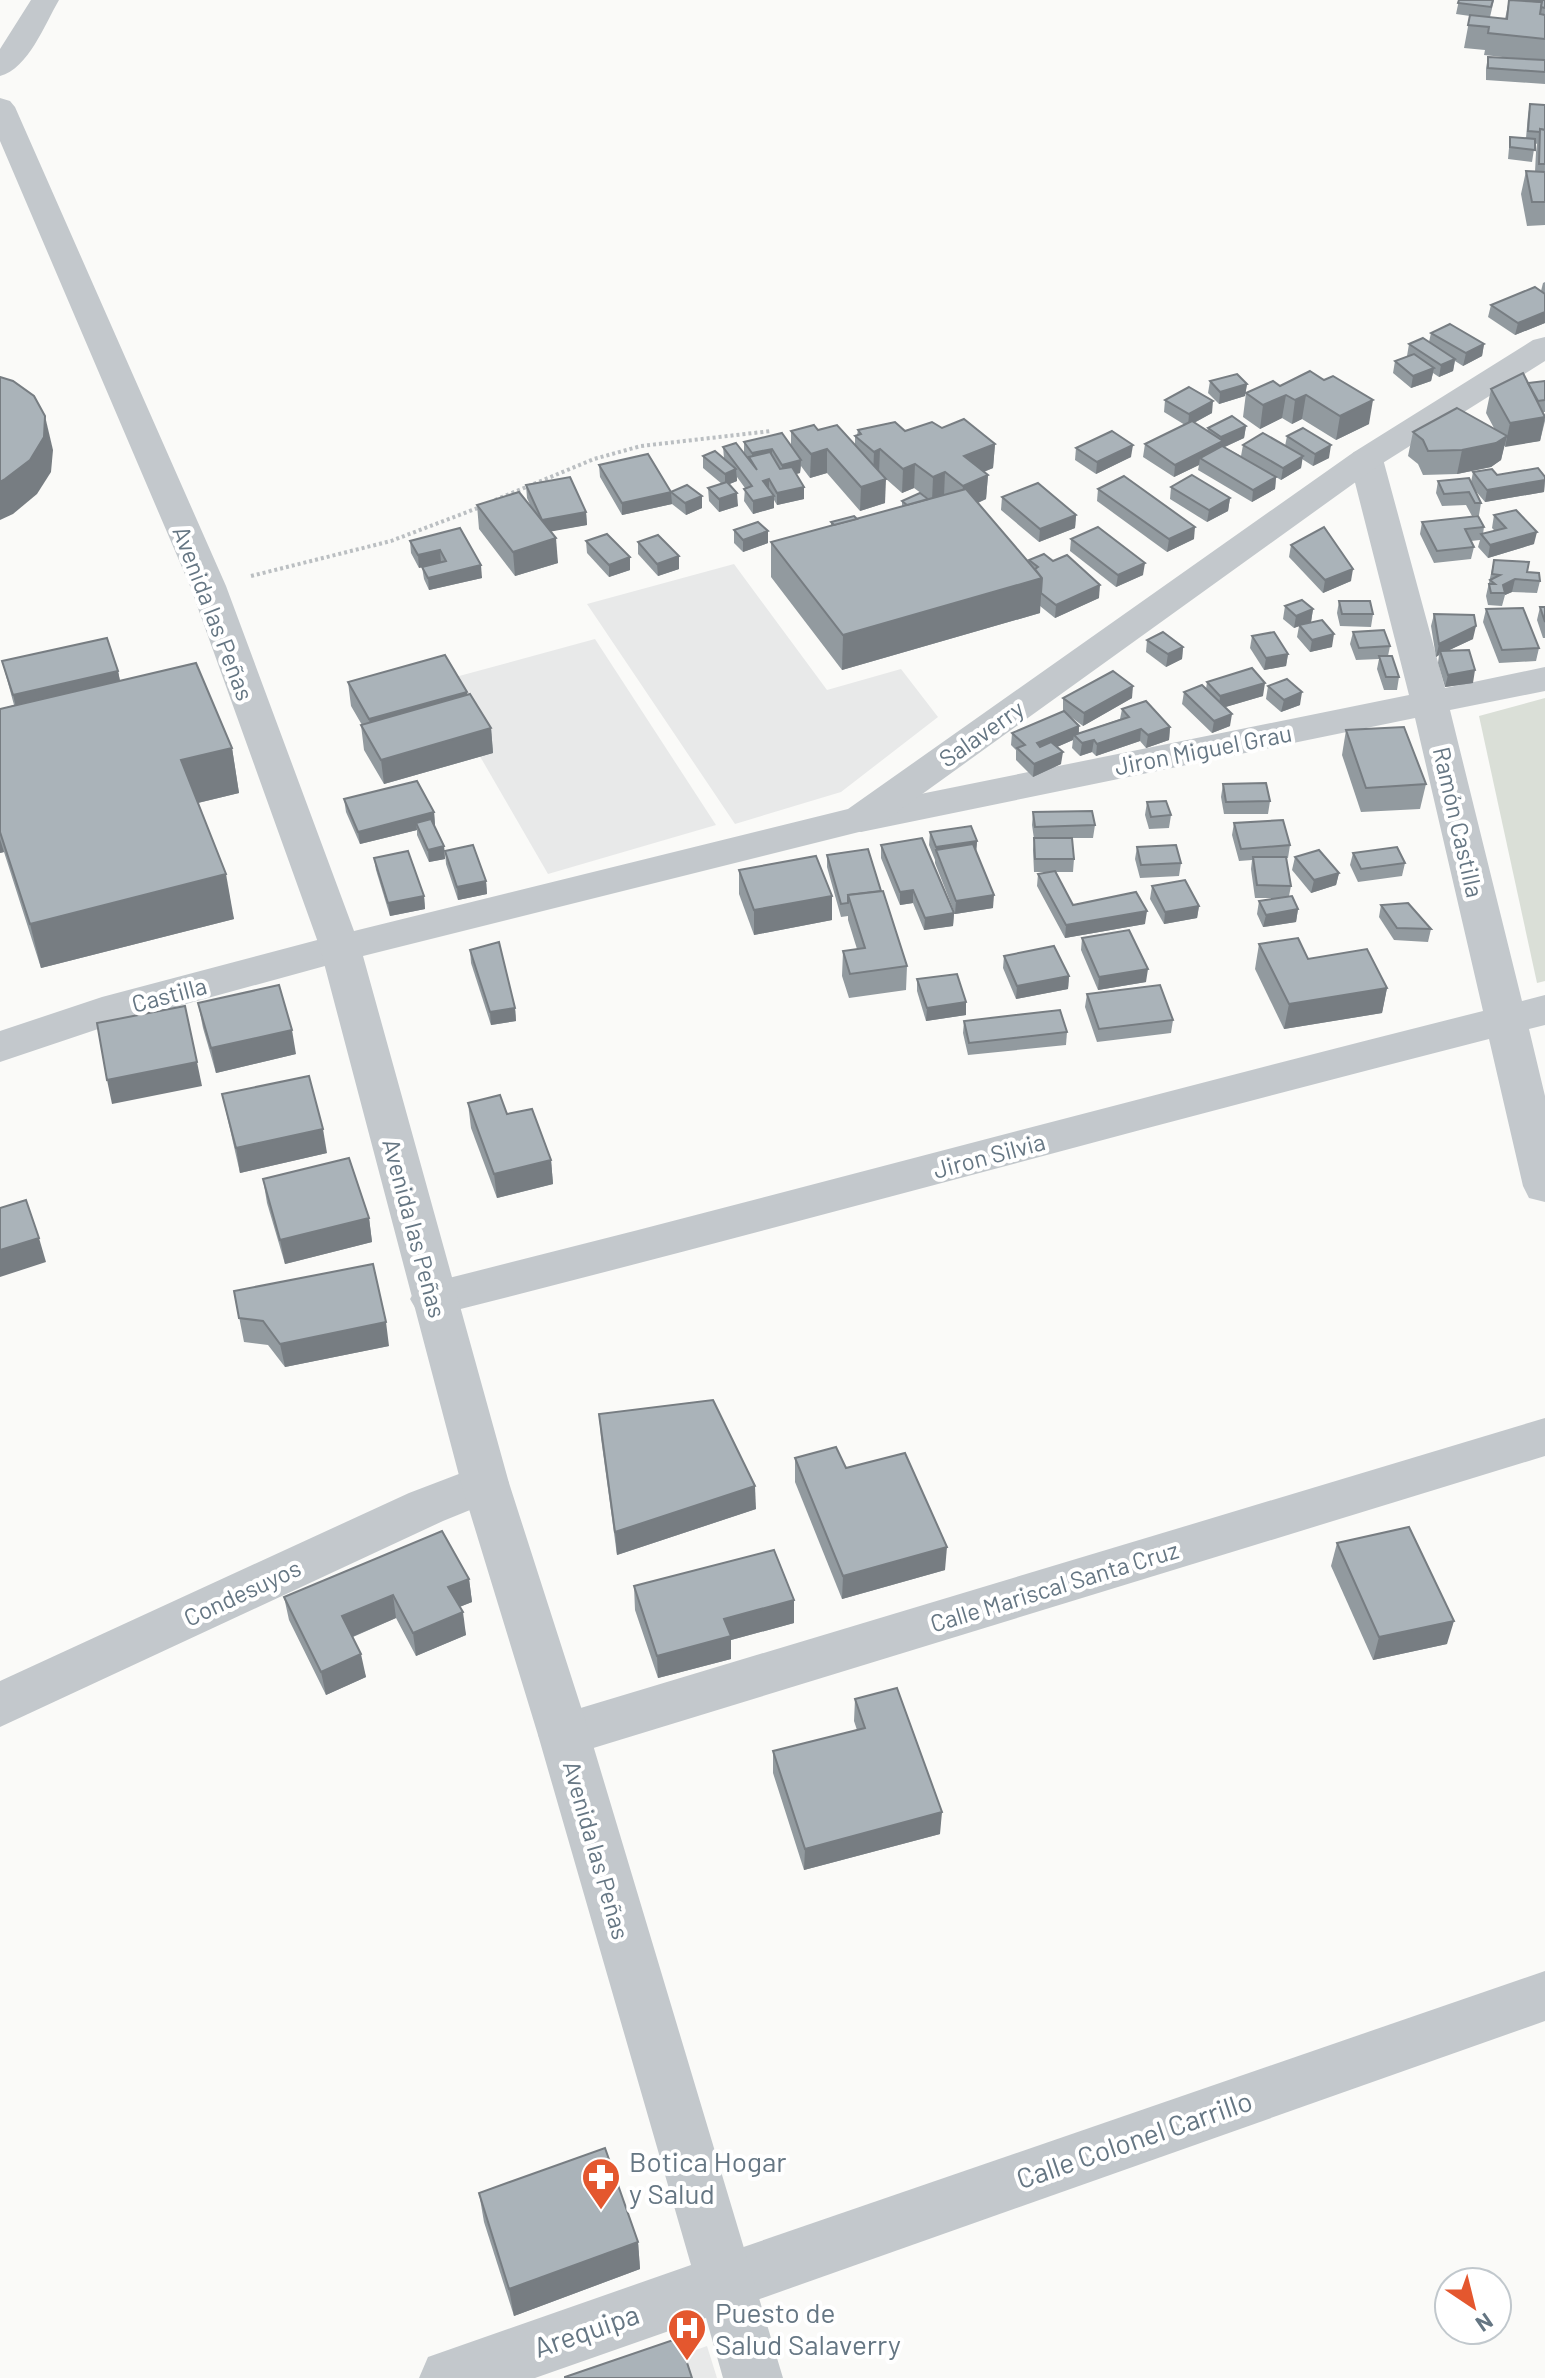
<svg xmlns="http://www.w3.org/2000/svg" width="1545" height="2378" font-family="Barlow,sans-serif">
<style>
.built{fill:#e8e9e9}
.green{fill:#dadfd7}
.lines{fill:none;stroke-linecap:round;stroke-linejoin:round}
.path{stroke:#bbbfc2;stroke-width:4;stroke-dasharray:3 3;stroke-linecap:butt}
.minor{fill:#c3c8cc;fill-rule:evenodd}
.tertiary{fill:#c3c8cc;fill-rule:evenodd}
.wall{fill:#929a9f}
.shaded-wall{fill:#777d82}
.building{fill:#aab3b9;stroke:#777d82;stroke-width:2}
.labels{text-anchor:middle;dominant-baseline:central;stroke-width:8;stroke-linejoin:round;paint-order:stroke}
.street-label{font-size:24px;fill:#657683;stroke:#fff}
.near-street-label{font-size:28px;fill:#657683;stroke:#fff}
.near-poi-label{font-size:28px;fill:#657683;stroke:#fff;text-anchor:start}
</style>
<rect width="100%" height="100%" fill="#fafaf8"/>
<g class="built">
<polygon points="734,564 827,690 901,669 938,717 841,792 735,824 587,604"/>
<polygon points="595,639 716,825 548,874 437,682"/>
<polygon points="707,2346 717,2378 617,2378"/>
</g>
<polygon class="green" points="1545,698 1545,981 1537,983 1479,716"/>
<g class="lines">
<g class="path">
<polyline points="495,500 594,459 641,446 771,431"/>
<polyline points="251,576 391,541 483,506"/>
</g>
<g class="minor">
<path d="M31 0H59C45 24 28 69 0 76V49Z"/>
<path d="M1366 449 1378 452 1383 459 1445 688 1545 667V691L1450 710 1522 1001 1545 995V1025L1529 1029 1545 1096V1202L1529 1198 1523 1186 1489 1039C1136 1129 786 1227 433 1316L417 1311 410 1299 417 1287 433 1282C784 1194 1132 1099 1483 1011L1415 718 861 832 847 828 841 819 847 810 861 806 1409 695 1349 459 1354 452Z"/>
<polygon points="340,934 354,938 360,948 354,958 113,1024 0,1062 0,1031 102,997"/>
<polygon points="1545,1418 1545,1456 564,1757 546,1751 538,1735 546,1719 564,1713"/>
<polygon points="485,1464 502,1469 509,1483 502,1497 443,1521 0,1727 0,1681 409,1493"/>
<polygon points="1545,1971 1545,2021 723,2312 702,2304 694,2283 702,2262 723,2254"/>
</g>
<polygon class="tertiary" points="0,98 10,101 15,107 226,586 354,931 848,809 1354,452 1533,340 1545,337 1545,361 1378,466 875,828 363,956 509,1483 590,1735 783,2378 723,2378 706,2318 535,2378 419,2378 428,2357 691,2265 538,1735 461,1483 320,948 190,586 0,141"/>
</g>
<g class="wall">
<polygon points="1459,0 1494,0 1490,17 1505,19 1509,0 1545,0 1545,84 1486,80 1486,68 1488,57 1512,58 1484,55 1485,50 1464,48 1470,16 1456,14"/>
<polygon points="1530,104 1545,105 1545,225 1527,226 1521,194 1526,171 1535,172 1536,152 1537,144 1535,143 1532,162 1508,159 1510,137 1526,138 1528,115"/>
<polygon points="1545,282 1545,323 1515,335 1488,317 1491,305 1541,291 1543,283"/>
<polygon points="1431,333 1484,344 1482,356 1463,366 1455,361 1453,371 1439,377 1433,373 1431,381 1411,388 1393,373 1395,361 1408,356 1407,356 1409,344 1429,342"/>
<polygon points="1310,371 1369,424 1336,440 1302,419 1292,424 1282,418 1260,429 1243,417 1246,393 1280,386"/>
<polygon points="1210,381 1247,384 1245,396 1219,404 1208,393"/>
<polygon points="1545,381 1545,412 1543,412 1545,415 1545,414 1545,421 1540,441 1504,446 1501,460 1491,467 1457,474 1423,475 1418,464 1408,456 1413,432 1495,430 1486,413 1491,389"/>
<polygon points="1165,400 1212,413 1194,423 1207,431 1208,428 1246,426 1244,438 1225,447 1241,456 1243,445 1285,446 1287,436 1329,458 1313,466 1302,459 1301,468 1281,480 1276,477 1275,489 1252,502 1198,470 1199,465 1174,477 1143,457 1145,444 1185,425 1164,412"/>
<polygon points="942,428 995,444 993,468 984,472 988,475 986,499 978,503 1029,562 1029,560 1099,598 1055,618 1040,606 1040,613 842,670 771,577 771,542 831,526 831,522 857,519 902,507 902,501 929,499 914,488 902,493 885,478 885,503 860,511 827,473 810,478 801,466 800,473 796,474 804,487 804,499 777,505 774,500 774,508 753,514 744,501 745,488 737,477 737,481 729,484 738,506 719,512 709,501 708,488 722,484 703,468 703,456 724,458 723,447 744,454 744,442 791,447 791,431 855,445 855,436 857,435 858,430 905,431"/>
<polygon points="1076,448 1131,457 1096,474 1075,460"/>
<polygon points="599,465 671,492 702,508 686,515 672,504 622,515 600,477"/>
<polygon points="1473,472 1497,475 1545,477 1544,492 1485,502 1474,489 1481,503 1479,515 1472,516 1466,505 1442,506 1436,493 1438,481 1471,482"/>
<polygon points="526,485 586,512 587,525 550,531 558,563 515,576 479,529 477,505 532,509 527,498"/>
<polygon points="1171,487 1230,498 1228,511 1207,522 1170,499"/>
<polygon points="1098,489 1194,539 1167,552 1097,501"/>
<polygon points="1002,497 1076,515 1075,528 1039,542 1001,510"/>
<polygon points="1494,515 1534,544 1488,558 1478,547 1480,540 1471,541 1474,547 1471,559 1434,563 1420,534 1422,522 1484,527 1483,534 1495,531 1492,528"/>
<polygon points="460,528 482,578 429,590 424,579 422,567 419,568 411,553 410,541"/>
<polygon points="734,530 768,531 768,543 743,552 734,543"/>
<polygon points="1071,539 1143,575 1116,587 1070,551"/>
<polygon points="586,541 630,557 630,570 609,577 587,553"/>
<polygon points="638,542 679,556 679,569 658,576 638,554"/>
<polygon points="1291,545 1351,581 1323,593 1289,557"/>
<polygon points="1494,560 1527,572 1540,581 1537,593 1512,592 1505,595 1502,606 1488,605 1486,596"/>
<polygon points="1339,601 1373,614 1371,627 1340,626 1337,613"/>
<polygon points="1285,606 1313,609 1311,622 1306,623 1332,647 1310,652 1297,637 1299,626 1294,628 1283,619"/>
<polygon points="1540,607 1545,607 1545,638 1543,638 1537,620"/>
<polygon points="1486,609 1539,648 1536,661 1499,663 1483,622"/>
<polygon points="1434,614 1473,639 1449,650 1473,683 1445,687 1438,663 1439,655 1436,657 1431,626"/>
<polygon points="1353,632 1390,646 1388,656 1399,677 1397,690 1384,690 1377,669 1379,659 1356,660 1350,644"/>
<polygon points="1252,636 1288,654 1286,666 1264,670 1250,648"/>
<polygon points="1147,640 1183,647 1182,659 1166,667 1146,652"/>
<polygon points="2,661 118,671 120,681 232,748 239,793 198,803 234,919 41,968 4,852 0,853 0,709 14,705"/>
<polygon points="348,682 468,695 491,728 493,753 384,784 364,750 361,725 362,725 351,706"/>
<polygon points="1207,682 1263,696 1225,707 1230,726 1212,733 1182,704 1184,692 1206,689"/>
<polygon points="1268,686 1300,705 1281,712 1266,699"/>
<polygon points="1063,698 1132,698 1083,726 1067,714 1079,726 1079,733 1120,719 1122,709 1170,727 1169,740 1146,748 1140,741 1096,756 1092,752 1080,756 1072,748 1073,740 1057,747 1061,764 1033,777 1016,760 1016,750 1011,745 1012,733 1063,712"/>
<polygon points="1346,730 1426,784 1420,809 1361,812 1342,755"/>
<polygon points="1223,784 1270,801 1268,814 1224,814 1221,797"/>
<polygon points="344,799 434,812 435,825 434,825 444,846 445,859 429,862 417,835 417,830 360,844 346,812"/>
<polygon points="1147,802 1171,815 1169,828 1149,829 1145,815"/>
<polygon points="1033,812 1095,825 1093,838 1072,838 1074,859 1073,872 1056,872 1073,905 1145,924 1065,938 1037,886 1038,874 1049,872 1034,872 1033,850 1034,839 1032,825"/>
<polygon points="1234,823 1290,845 1288,858 1286,858 1291,886 1289,896 1298,909 1296,922 1263,927 1257,914 1259,901 1276,898 1255,898 1251,869 1252,860 1239,861 1232,835"/>
<polygon points="930,832 977,841 976,853 993,908 955,914 935,863 935,860 929,845"/>
<polygon points="881,845 954,913 953,926 924,930 913,903 900,905 881,858"/>
<polygon points="1137,847 1181,863 1179,876 1140,878 1135,859"/>
<polygon points="445,851 486,881 487,894 458,900 446,864"/>
<polygon points="1353,853 1405,863 1402,876 1358,882 1350,865"/>
<polygon points="827,855 881,891 907,966 906,990 849,998 842,976 843,951 857,949 848,920 848,916 841,917 827,867"/>
<polygon points="1295,857 1339,873 1336,885 1311,893 1292,870"/>
<polygon points="374,858 424,896 425,909 390,916 376,870"/>
<polygon points="739,870 832,920 754,935 739,894"/>
<polygon points="1152,886 1199,906 1197,918 1164,924 1150,899"/>
<polygon points="1381,905 1431,929 1428,942 1394,940 1379,917"/>
<polygon points="1082,938 1146,982 1098,990 1081,950"/>
<polygon points="1259,944 1308,959 1387,988 1382,1013 1284,1029 1255,969"/>
<polygon points="470,950 515,1008 516,1021 491,1025 471,963"/>
<polygon points="1004,956 1069,976 1068,989 1016,999 1003,968"/>
<polygon points="917,979 966,1002 966,1015 926,1021 917,991"/>
<polygon points="1087,994 1173,1020 1171,1033 1097,1042 1085,1007"/>
<polygon points="198,1003 296,1054 216,1073 203,1028"/>
<polygon points="964,1021 1067,1032 1066,1045 968,1055 963,1033"/>
<polygon points="222,1094 327,1153 240,1173"/>
<polygon points="468,1103 507,1114 551,1160 553,1184 497,1198 471,1128"/>
<polygon points="263,1179 369,1218 372,1242 285,1264 267,1203"/>
<polygon points="234,1291 389,1346 285,1367 268,1345 244,1342"/>
<polygon points="599,1414 756,1509 617,1555 601,1438"/>
<polygon points="795,1458 846,1468 945,1570 842,1599 795,1482"/>
<polygon points="1337,1543 1447,1644 1373,1660 1331,1566"/>
<polygon points="469,1579 472,1602 459,1607 466,1635 416,1656 396,1618 353,1637 366,1677 326,1695 289,1620 284,1597"/>
<polygon points="634,1586 794,1623 731,1640 731,1659 658,1678 635,1610"/>
<polygon points="855,1699 940,1834 804,1870 773,1773 773,1751 857,1730 854,1721"/>
<polygon points="479,2193 638,2242 640,2269 514,2316 484,2222"/>
</g>
<g class="shaded-wall">
<polygon points="1545,312 1545,323 1515,335 1518,323"/>
<polygon points="1484,344 1482,356 1463,366 1466,353"/>
<polygon points="1455,359 1453,371 1439,377 1441,365"/>
<polygon points="1434,368 1431,381 1411,388 1413,376"/>
<polygon points="1247,384 1245,396 1219,404 1220,392"/>
<polygon points="1286,395 1282,418 1260,429 1263,405"/>
<polygon points="1306,395 1302,419 1292,424 1295,400"/>
<polygon points="1373,400 1369,424 1336,440 1340,416"/>
<polygon points="1213,401 1212,413 1188,426 1189,414"/>
<polygon points="45,416 53,450 51,472 37,494 13,514 0,520 0,482"/>
<polygon points="1545,417 1540,441 1505,447 1510,423"/>
<polygon points="1246,426 1244,438 1200,458 1199,465 1174,477 1175,465 1221,442 1221,437"/>
<polygon points="1507,436 1501,460 1491,467 1457,474 1462,450"/>
<polygon points="995,444 993,468 962,480 964,456"/>
<polygon points="1133,445 1131,457 1096,474 1097,462"/>
<polygon points="1331,445 1329,458 1313,466 1315,454"/>
<polygon points="772,449 772,461 752,462 752,453"/>
<polygon points="827,449 827,473 810,478 811,454"/>
<polygon points="880,449 879,473 873,476 874,452"/>
<polygon points="1303,456 1301,468 1281,480 1283,468"/>
<polygon points="801,460 800,473 782,477 782,465"/>
<polygon points="915,464 914,488 902,493 903,469"/>
<polygon points="736,469 737,481 725,486 725,474"/>
<polygon points="945,472 944,496 932,501 933,477"/>
<polygon points="988,475 986,499 961,510 963,486"/>
<polygon points="1276,477 1275,489 1252,502 1253,490"/>
<polygon points="769,479 769,492 763,481"/>
<polygon points="886,479 885,503 860,511 861,487"/>
<polygon points="1545,480 1544,492 1485,502 1487,490"/>
<polygon points="804,487 804,499 777,505 777,493"/>
<polygon points="671,492 672,504 622,515 622,503"/>
<polygon points="737,493 738,506 719,512 719,499"/>
<polygon points="702,496 702,508 686,515 685,503"/>
<polygon points="774,496 774,508 753,514 753,501"/>
<polygon points="1230,498 1228,511 1207,522 1209,510"/>
<polygon points="586,512 587,525 543,533 542,520"/>
<polygon points="1076,515 1075,528 1039,542 1040,529"/>
<polygon points="1195,527 1194,539 1167,552 1169,539"/>
<polygon points="768,531 768,543 743,552 743,540"/>
<polygon points="1537,532 1534,544 1488,558 1490,545"/>
<polygon points="556,538 558,563 515,576 513,552"/>
<polygon points="440,550 441,562 419,568 418,555"/>
<polygon points="679,556 679,569 658,576 657,564"/>
<polygon points="630,557 630,570 609,577 609,565"/>
<polygon points="1145,563 1143,575 1116,587 1118,575"/>
<polygon points="481,565 482,578 429,590 428,578"/>
<polygon points="1353,569 1351,581 1323,593 1325,580"/>
<polygon points="1042,578 1040,613 842,670 843,635"/>
<polygon points="1515,579 1512,592 1505,595 1503,585"/>
<polygon points="1100,585 1099,598 1055,618 1056,605"/>
<polygon points="1313,609 1311,622 1294,628 1296,616"/>
<polygon points="1476,626 1473,639 1441,654 1440,651 1439,655 1436,657 1439,644"/>
<polygon points="1334,634 1332,647 1310,652 1312,640"/>
<polygon points="1183,647 1182,659 1166,667 1168,654"/>
<polygon points="1288,654 1286,666 1264,670 1266,658"/>
<polygon points="1475,670 1473,683 1445,687 1448,675"/>
<polygon points="118,671 123,696 19,719 13,695"/>
<polygon points="1265,683 1263,696 1219,709 1220,696"/>
<polygon points="1133,686 1132,698 1083,726 1084,713"/>
<polygon points="467,692 470,716 373,744 369,719"/>
<polygon points="1302,692 1300,705 1281,712 1284,700"/>
<polygon points="1232,714 1230,726 1212,733 1214,721"/>
<polygon points="1079,726 1078,738 1074,735 1073,740 1036,756 1037,743"/>
<polygon points="1170,727 1169,740 1146,748 1148,735"/>
<polygon points="491,728 493,753 384,784 381,760"/>
<polygon points="1141,729 1140,741 1096,756 1097,744"/>
<polygon points="1094,740 1092,752 1080,756 1082,743"/>
<polygon points="232,748 239,793 189,805 181,760"/>
<polygon points="1063,752 1061,764 1033,777 1034,764"/>
<polygon points="434,812 435,825 419,829 416,823 417,830 360,844 358,832"/>
<polygon points="0,839 4,852 0,853"/>
<polygon points="977,841 976,853 936,850 935,860 936,847"/>
<polygon points="444,846 445,859 429,862 428,850"/>
<polygon points="1339,873 1336,885 1311,893 1314,880"/>
<polygon points="226,874 234,919 41,968 30,924"/>
<polygon points="486,881 487,894 458,900 457,887"/>
<polygon points="913,890 913,903 900,905 900,892"/>
<polygon points="994,895 993,908 955,914 956,901"/>
<polygon points="424,896 425,909 390,916 388,903"/>
<polygon points="832,896 832,920 754,935 754,910"/>
<polygon points="1199,906 1197,918 1164,924 1165,912"/>
<polygon points="1298,909 1296,922 1263,927 1266,915"/>
<polygon points="1147,911 1145,924 1065,938 1066,925"/>
<polygon points="954,913 953,926 924,930 925,918"/>
<polygon points="1148,969 1146,982 1098,990 1099,977"/>
<polygon points="1069,976 1068,989 1016,999 1017,986"/>
<polygon points="1387,988 1382,1013 1284,1029 1289,1004"/>
<polygon points="966,1002 966,1015 926,1021 927,1008"/>
<polygon points="515,1008 516,1021 491,1025 490,1012"/>
<polygon points="292,1030 296,1054 216,1073 211,1048"/>
<polygon points="197,1062 202,1086 112,1104 107,1080"/>
<polygon points="323,1129 327,1153 240,1173 236,1148"/>
<polygon points="551,1160 553,1184 497,1198 494,1174"/>
<polygon points="369,1218 372,1242 285,1264 280,1240"/>
<polygon points="39,1238 46,1262 0,1277 0,1250"/>
<polygon points="386,1322 389,1346 285,1367 280,1344"/>
<polygon points="755,1486 756,1509 617,1555 615,1532"/>
<polygon points="947,1547 945,1570 842,1599 843,1576"/>
<polygon points="469,1579 472,1602 452,1610 448,1587"/>
<polygon points="393,1595 396,1618 347,1639 342,1616"/>
<polygon points="794,1600 794,1623 731,1640 731,1659 658,1678 657,1656 724,1619"/>
<polygon points="463,1612 466,1635 416,1656 413,1633"/>
<polygon points="1454,1621 1447,1644 1373,1660 1379,1637"/>
<polygon points="361,1654 366,1677 326,1695 321,1672"/>
<polygon points="942,1812 940,1834 804,1870 805,1849"/>
<polygon points="638,2242 640,2269 514,2316 509,2289"/>
</g>
<g class="building">
<polygon points="1459,0 1493,0 1491,7 1458,3"/>
<polygon points="1509,0 1542,2 1540,14 1545,15 1545,39 1488,33 1489,27 1468,25 1470,15 1507,19"/>
<polygon points="1522,0 1545,0 1545,8 1541,7 1542,2"/>
<polygon points="1488,57 1545,60 1545,72 1488,68"/>
<polygon points="1530,104 1545,105 1545,130 1540,129 1540,132 1528,131"/>
<polygon points="1540,129 1545,130 1545,164 1539,164"/>
<polygon points="1510,137 1535,139 1535,150 1510,147"/>
<polygon points="1526,171 1545,172 1545,202 1532,202"/>
<polygon points="1535,287 1545,294 1545,312 1518,323 1491,305"/>
<polygon points="1450,324 1484,344 1466,353 1431,333"/>
<polygon points="1423,338 1455,359 1441,365 1409,344"/>
<polygon points="1414,354 1434,368 1413,376 1395,361"/>
<polygon points="1310,371 1324,380 1333,376 1373,400 1340,416 1306,395 1295,400 1286,395 1263,405 1246,393 1273,381 1280,386"/>
<polygon points="1523,373 1545,417 1510,423 1491,389"/>
<polygon points="1237,374 1247,384 1220,392 1210,381"/>
<polygon points="0,377 13,381 34,396 45,416 44,437 30,460 5,479 0,482"/>
<polygon points="1545,381 1545,400 1538,401 1528,383"/>
<polygon points="1189,387 1213,401 1189,414 1165,400"/>
<polygon points="1457,408 1507,436 1496,443 1462,450 1428,451 1423,440 1413,432"/>
<polygon points="1232,416 1246,426 1221,437 1208,428"/>
<polygon points="964,419 995,444 964,456 988,475 963,486 945,472 933,477 915,464 903,469 880,449 874,452 855,436 861,434 858,430 895,422 905,431 932,422 942,428"/>
<polygon points="1192,421 1223,441 1175,465 1145,444"/>
<polygon points="814,425 818,430 837,425 886,479 861,487 827,449 811,454 791,431"/>
<polygon points="1303,428 1331,445 1315,454 1287,436"/>
<polygon points="1112,431 1133,445 1097,462 1076,448"/>
<polygon points="782,433 801,460 782,465 772,449 752,453 744,442"/>
<polygon points="1263,433 1303,456 1283,468 1243,445"/>
<polygon points="736,443 757,470 749,457 770,452 780,469 792,467 804,487 777,493 769,479 763,481 774,496 753,501 744,489 752,486 723,447"/>
<polygon points="1222,446 1276,477 1253,490 1200,458"/>
<polygon points="715,451 736,469 725,474 703,456"/>
<polygon points="648,454 671,492 687,485 702,496 685,503 671,492 622,503 599,465"/>
<polygon points="1538,468 1545,477 1545,480 1487,490 1473,472 1492,469 1497,475"/>
<polygon points="1192,475 1230,498 1209,510 1171,487"/>
<polygon points="1124,476 1195,527 1169,539 1098,489"/>
<polygon points="570,477 586,512 542,520 526,485"/>
<polygon points="1469,478 1481,503 1475,503 1469,492 1444,494 1438,481"/>
<polygon points="727,482 737,493 719,499 708,488"/>
<polygon points="1038,483 1076,515 1040,529 1002,497"/>
<polygon points="966,489 1042,578 843,635 771,542"/>
<polygon points="519,492 556,538 513,552 477,505"/>
<polygon points="920,493 928,499 907,505 902,501"/>
<polygon points="1516,510 1537,532 1490,545 1481,534 1506,528 1494,515"/>
<polygon points="854,516 857,519 834,525 831,522"/>
<polygon points="1478,516 1484,527 1465,529 1474,547 1437,551 1422,522"/>
<polygon points="758,522 768,531 743,540 734,530"/>
<polygon points="1098,527 1145,563 1118,575 1071,539"/>
<polygon points="1324,527 1353,569 1325,580 1291,545"/>
<polygon points="460,528 481,565 428,578 422,567 446,561 440,550 418,555 410,541"/>
<polygon points="607,534 630,557 609,565 586,541"/>
<polygon points="658,535 679,556 657,564 638,542"/>
<polygon points="1044,554 1053,561 1067,555 1100,585 1056,605 1041,593 1042,578 1035,569 1038,567 1029,560"/>
<polygon points="1494,560 1529,562 1527,572 1539,573 1540,581 1515,579 1503,585 1505,593 1491,593 1489,584 1495,584 1490,580 1500,575 1492,574"/>
<polygon points="1302,600 1313,609 1296,616 1285,606"/>
<polygon points="1339,601 1370,601 1373,614 1342,614"/>
<polygon points="1540,607 1545,607 1545,622"/>
<polygon points="1523,608 1539,648 1502,650 1486,609"/>
<polygon points="1434,614 1474,615 1476,626 1439,644"/>
<polygon points="1322,620 1334,634 1312,640 1299,625"/>
<polygon points="1384,630 1390,646 1359,648 1353,632"/>
<polygon points="1163,632 1183,647 1168,654 1147,640"/>
<polygon points="1274,632 1288,654 1266,658 1252,636"/>
<polygon points="107,638 118,671 13,695 2,661"/>
<polygon points="1469,650 1475,670 1448,675 1440,651"/>
<polygon points="445,655 467,692 369,719 348,682"/>
<polygon points="1379,656 1392,656 1399,677 1386,677"/>
<polygon points="196,663 232,748 181,760 226,874 30,924 0,832 0,709"/>
<polygon points="1252,668 1265,683 1220,696 1207,682"/>
<polygon points="1113,671 1133,686 1084,713 1063,698"/>
<polygon points="1287,679 1302,692 1284,700 1268,686"/>
<polygon points="1202,685 1232,714 1214,721 1184,692"/>
<polygon points="470,694 491,728 381,760 361,725"/>
<polygon points="1146,701 1170,727 1148,735 1141,729 1097,744 1094,740 1082,743 1074,735 1129,717 1122,709"/>
<polygon points="1064,711 1079,726 1037,743 1040,747 1051,742 1063,752 1034,764 1017,748 1025,745 1012,733"/>
<polygon points="1404,727 1426,784 1366,788 1346,730"/>
<polygon points="417,781 434,812 358,832 344,799"/>
<polygon points="1266,783 1270,801 1226,802 1223,784"/>
<polygon points="1166,801 1171,815 1151,817 1147,802"/>
<polygon points="1092,811 1095,825 1035,827 1033,812"/>
<polygon points="431,819 444,846 428,850 416,823"/>
<polygon points="1283,820 1290,845 1241,849 1234,823"/>
<polygon points="971,826 977,841 936,847 930,832"/>
<polygon points="922,838 954,913 925,918 913,890 900,892 881,845"/>
<polygon points="1034,838 1072,838 1074,859 1035,859"/>
<polygon points="973,844 994,895 956,901 936,850"/>
<polygon points="473,845 486,881 457,887 445,851"/>
<polygon points="1176,845 1181,863 1141,865 1137,847"/>
<polygon points="1397,847 1405,863 1361,869 1353,853"/>
<polygon points="868,849 881,891 848,895 848,903 841,904 827,855"/>
<polygon points="1319,850 1339,873 1314,880 1295,857"/>
<polygon points="408,851 424,896 388,903 374,858"/>
<polygon points="816,856 832,896 754,910 739,870"/>
<polygon points="1253,857 1286,857 1291,886 1257,885"/>
<polygon points="1055,871 1073,905 1136,892 1147,911 1066,925 1038,874"/>
<polygon points="1185,880 1199,906 1165,912 1152,886"/>
<polygon points="883,891 907,966 850,974 843,951 865,948 848,895"/>
<polygon points="1292,896 1298,909 1266,915 1259,901"/>
<polygon points="1408,903 1431,929 1397,928 1381,905"/>
<polygon points="1129,930 1148,969 1099,977 1082,938"/>
<polygon points="1298,938 1308,959 1367,949 1387,988 1289,1004 1259,944"/>
<polygon points="499,942 515,1008 490,1012 470,950"/>
<polygon points="1054,946 1069,976 1017,986 1004,956"/>
<polygon points="957,974 966,1002 927,1008 917,979"/>
<polygon points="279,985 292,1030 211,1048 198,1003"/>
<polygon points="1160,985 1173,1020 1099,1029 1087,994"/>
<polygon points="185,1006 197,1062 107,1080 97,1023"/>
<polygon points="1060,1010 1067,1032 969,1043 964,1021"/>
<polygon points="309,1076 323,1129 236,1148 222,1094"/>
<polygon points="500,1095 507,1114 532,1109 551,1160 494,1174 468,1103"/>
<polygon points="349,1158 369,1218 280,1240 263,1179"/>
<polygon points="26,1200 39,1238 0,1250 0,1208"/>
<polygon points="373,1264 386,1322 280,1344 263,1321 239,1318 234,1291"/>
<polygon points="713,1400 755,1486 615,1532 599,1414"/>
<polygon points="836,1447 846,1468 905,1453 947,1547 843,1576 795,1458"/>
<polygon points="1409,1527 1454,1621 1379,1637 1337,1543"/>
<polygon points="442,1531 469,1579 448,1587 463,1612 413,1633 393,1595 342,1616 361,1654 321,1672 284,1597"/>
<polygon points="774,1550 794,1600 724,1619 731,1636 657,1656 634,1586"/>
<polygon points="897,1688 942,1812 805,1849 773,1751 865,1728 855,1699"/>
<polygon points="605,2148 638,2242 509,2289 479,2193"/>
<polygon points="679,2338 692,2378 565,2378 565,2377"/>
</g>
<defs>
<symbol id="pharmacy-pin" viewBox="-11 -11 22 30"><path d="M0 17L-7.5 6A9.5 9.5 0 1 1 7.5 6Z" fill="#e4572e" stroke="#fff"/><path d="M-2-6h4v4h4v4h-4v4h-4v-4h-4v-4h4Z" fill="#fff"/></symbol>
<symbol id="hospital-pin" viewBox="-11 -11 22 30"><path d="M0 17L-7.5 6A9.5 9.5 0 1 1 7.5 6Z" fill="#e4572e" stroke="#fff"/><path d="M-5-5h3v3.5h4V-5h3V5h-3V1.5h-4V5h-3Z" fill="#fff"/></symbol>
</defs>
<g fill-rule="evenodd">
<use href="#pharmacy-pin" x="579" y="2155" width="44" height="60"/>
<use href="#hospital-pin" x="665" y="2306" width="44" height="60"/>
</g>
<g class="labels">
<g class="street-label">
<text transform="translate(214 613) rotate(69)">Avenida las Peñas</text>
<text transform="translate(981 733) rotate(-35)">Salaverry</text>
<text transform="translate(1203 749) rotate(-11)">Jiron Miguel Grau</text>
<text transform="translate(1459 822) rotate(77)">Ramón Castilla</text>
<text transform="translate(169 994) rotate(-15)">Castilla</text>
<text transform="translate(989 1155) rotate(-15)">Jiron Silvia</text>
<text transform="translate(415 1228) rotate(75)">Avenida las Peñas</text>
<text transform="translate(1054 1586) rotate(-17)">Calle Mariscal Santa Cruz</text>
<text transform="translate(242 1592) rotate(-25)">Condesuyos</text>
<text transform="translate(597 1850) rotate(74)">Avenida las Peñas</text>
</g>
<g class="near-street-label">
<text transform="translate(1134 2139) rotate(-19)">Calle Colonel Carrillo</text>
<text transform="translate(586 2330) rotate(-19)">Arequipa</text>
</g>
<g class="near-poi-label">
<text x="629" y="2161">Botica Hogar<tspan x="629" dy="32">y Salud</tspan></text>
<text x="715" y="2312">Puesto de<tspan x="715" dy="32">Salud Salaverry</tspan></text>
</g>
</g>
<g transform="translate(1473 2306) rotate(145)"><circle r="38" fill="#ffffff" stroke="#c1c8cd" stroke-width="2"/>
<path d="M0-6L14 30L0 20L-14 30Z" fill="#e4572e"/>
<text y="-12" font-size="22" font-weight="bold" text-anchor="middle" fill="#657683">N</text>
</g>
</svg>
